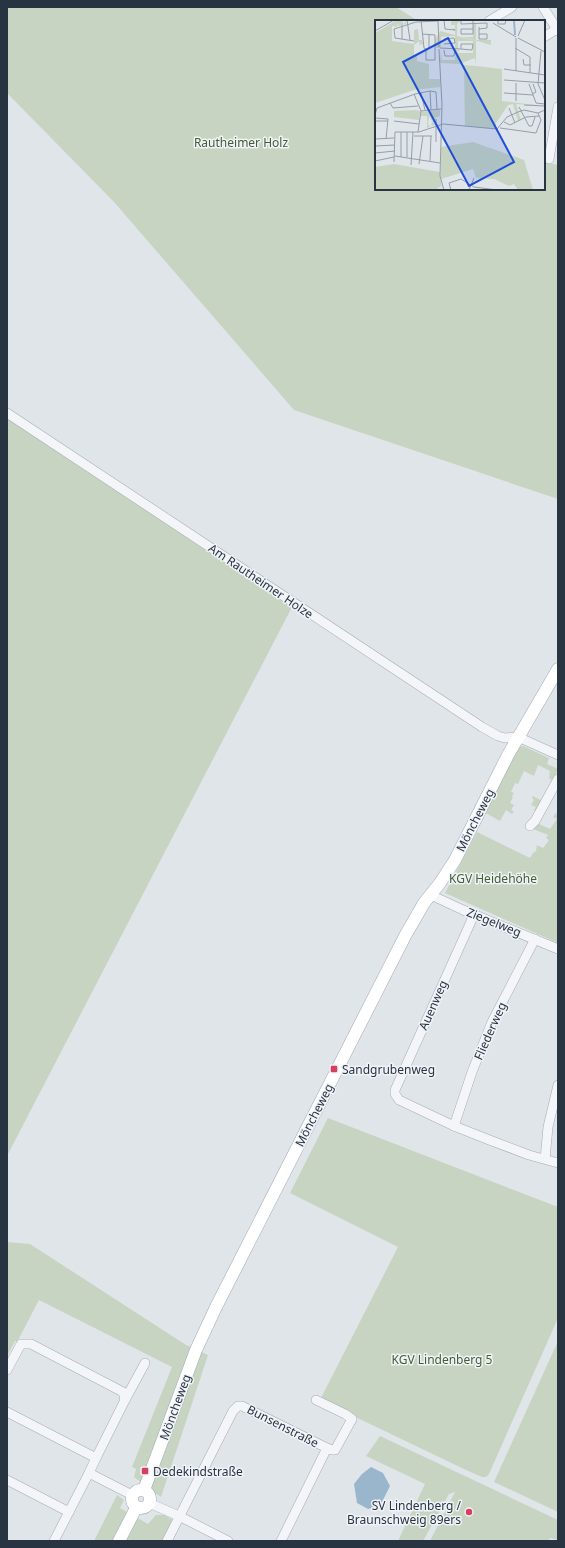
<svg xmlns="http://www.w3.org/2000/svg" width="565" height="1548" font-family="'Noto Sans',sans-serif">
<style>
.green{fill:#c7d4c1}
.water{fill:#99b6cc}
.lines{fill:none;stroke-linecap:round;stroke-linejoin:round}
.minor-casing{stroke:#a5acb4;stroke-width:10}
.major-casing{stroke:#9faab6;stroke-width:13}
.minor{stroke:#f3f5f8;stroke-width:9}
.major{stroke:#fff;stroke-width:12}
.poi-dot{fill:#d53f63;stroke:#f0f3f7;stroke-width:1.5}
.labels{text-anchor:middle;dominant-baseline:central;stroke-width:3;stroke-linejoin:round;paint-order:stroke}
.park-label{font-size:12px;fill:#405f34;stroke:#f0f3f7}
.street-label{font-size:12px;fill:#283442;stroke:#f0f3f7}
.poi-label{font-size:12px;fill:#283442;stroke:#f0f3f7;text-anchor:start}
.inset-river{fill:none;stroke:#99b6cc;stroke-width:2}
.inset-road{fill:none;stroke:#969ea7;stroke-width:1}
.view{fill:#1d4ed8;fill-opacity:0.15;stroke:#1d4ed8;stroke-width:2}
.inset-edge{fill:none;stroke:#283442;stroke-width:2}
</style>
<rect width="100%" height="100%" fill="#e0e5ea"/>
<g class="green">
<polygon points="7,7 396,7 418,21 376,21 376,189 544,189 544,162 558,165 558,499 294,410 114,202 7,93"/>
<polygon points="7,418 292,607 7,1156"/>
<polygon points="523,746 549,758 547,764 558,769 553,781 549,778 550,771 538,765 534,776 524,771 518,784 515,783 511,792 514,793 512,796 513,797 510,803 514,805 511,810 514,812 512,814 506,810 500,821 484,812 518,748"/>
<polygon points="533,796 542,801 537,811 534,810 536,807 531,805 534,800 532,798"/>
<polygon points="556,813 558,814 558,943 445,893 477,832 530,858 533,853 536,851 537,845 543,848 549,840 546,838 548,835 533,829 537,823 550,829 557,819 553,817"/>
<polygon points="328,1118 558,1207 558,1318 489,1474 486,1477 482,1477 466,1470 320,1400 398,1247 290,1193"/>
<polygon points="7,1242 30,1244 186,1345 208,1355 161,1497 134,1477 136,1469 132,1467 172,1367 39,1300 17,1342 15,1341 7,1356 9,1357 7,1362"/>
<polygon points="558,1341 558,1512 494,1482"/>
<polygon points="380,1436 558,1520 558,1540 550,1538 548,1541 430,1541 455,1492 449,1494 423,1541 398,1541 425,1484 366,1456"/>
<polygon points="117,1495 124,1500 120,1508 148,1524 156,1515 164,1515 173,1520 162,1541 94,1541"/>
</g>
<polygon class="water" points="371,1467 383,1473 390,1486 380,1506 368,1509 357,1503 354,1484 362,1474"/>
<g class="lines">
<defs>
<g id="minor">
<polyline points="543,7 558,31"/>
<polyline points="489,21 512,7"/>
<polyline points="544,37 557,29"/>
<polyline points="549,159 558,107"/>
<polyline points="7,413 482,727 498,736 505,738 518,737 558,755"/>
<polyline points="530,826 535,821 558,779"/>
<polyline points="431,895 463,910 558,949"/>
<polyline points="474,914 469,926 395,1090 395,1094 399,1100 454,1126 492,1141 529,1155 558,1163"/>
<polyline points="454,1126 472,1072 492,1022 535,939"/>
<polyline points="545,1159 548,1127 558,1085"/>
<polyline points="7,1370 21,1344 31,1344 123,1392 125,1400 96,1458"/>
<polyline points="125,1400 145,1363"/>
<polyline points="316,1400 345,1414 352,1419 335,1450 332,1450 327,1448"/>
<polyline points="7,1412 96,1458 89,1473 132,1495"/>
<polyline points="7,1480 69,1512"/>
<polyline points="149,1503 179,1516 228,1541"/>
<polyline points="54,1541 89,1473"/>
<polyline points="167,1541 233,1411 238,1406 242,1406 327,1448 281,1541"/>
</g>
<g id="major">
<circle cx="141" cy="1499" r="9"/>
<polyline points="144,1490 196,1350 216,1307 405,936 424,903 440,883 455,860 508,755 558,669"/>
<polyline points="119,1541 136,1508"/>
</g>
</defs>
<use href="#minor" class="minor-casing"/>
<use href="#major" class="major-casing"/>
<use href="#minor" class="minor"/>
<use href="#major" class="major"/>
</g>
<g class="poi-dot">
<rect x="330" y="1065" width="8" height="8" rx="2"/>
<rect x="141" y="1467" width="8" height="8" rx="2"/>
<circle cx="469" cy="1512" r="4"/>
</g>
<g class="labels">
<g class="park-label">
<text x="241" y="142">Rautheimer Holz</text>
<text x="493" y="878">KGV Heidehöhe</text>
<text x="442" y="1359">KGV Lindenberg 5</text>
</g>
<g class="street-label">
<text transform="translate(261 581) rotate(34)">Am Rautheimer Holze</text>
<text transform="translate(475 820) rotate(-63)">Möncheweg</text>
<text transform="translate(494 922) rotate(22)">Ziegelweg</text>
<text transform="translate(433 1005) rotate(-66)">Auenweg</text>
<text transform="translate(490 1031) rotate(-66)">Fliederweg</text>
<text transform="translate(314 1115) rotate(-63)">Möncheweg</text>
<text transform="translate(175 1407) rotate(-70)">Möncheweg</text>
<text transform="translate(283 1426) rotate(27)">Bunsenstraße</text>
</g>
<g class="poi-label">
<text x="342" y="1069">Sandgrubenweg</text>
<text x="153" y="1471">Dedekindstraße</text>
<text x="461" y="1505" text-anchor="end">SV Lindenberg /<tspan x="461" dy="14">Braunschweig 89ers</tspan></text>
</g>
</g>
<g transform="translate(375 20)">
<rect width="170" height="170" fill="#e0e5ea"/>
<path d="M22 0H26L27 4 26 0 29 4 31 0V4L23 6 22 3V7L17 6V21L39 24V10L43 9 44 20H47L48 24 44 25 45 22H43L39 25V36H42V41L54 44V59H65V67L39 70 0 83V13ZM80 0 85 1 82 4V16L101 21V46L127 49V81L170 86 141 84 146 100 143 101 138 84 133 85 121 103V109L90 106 89 45 101 46 100 38 84 44 65 43 66 30 67 40H80L81 30H84L83 33H98V21H83V29H80V16L66 17V28H61L60 20 65 11 80 15V5H76V2ZM98 4H101V20H116V25L88 17H98ZM40 90 45 91 44 100 19 97V91ZM65 90V96L59 98 61 105 56 106 57 101 54 96 53 104 55 107 52 108V96H46V92ZM98 122 149 140 158 170H143L139 164 134 166 119 159 101 158 98 149 66 159V127ZM19 144 65 152 67 170 66 166 60 170H0V147Z" fill="#c7d4c1"/>
<path class="inset-river" d="M139 0 140 15"/>
<path class="inset-road" d="M32 0 35 20M46 0 49 28 51 29V40H60V15L47 14M63 0 64 27M69 0 70 9 80 10 78 9M86 0V4L112 3V8L104 9M98 0V14H86V9H98M123 0V4H130L131 0M118 3 141 17M27 5V19M104 7V19H112V14H104M0 11 19 0M54 14V29M143 16 150 0M143 18 170 32M69 19 79 18 80 23 69 24M39 21 20 18 19 9 41 2 63 1M65 28 86 29V24H98L97 30 86 29M140 28 155 37V53M64 29 67 85 65 156 69 170M69 30 70 36H79L80 29M166 31 163 64 170 80M148 39 149 45H156M129 49 170 55M141 51V18M129 60 170 63M154 64 161 83 170 84M55 71 56 90M46 73 50 90M129 73 158 75M39 74 46 91 43 112M157 74 161 72 158 64M141 81V63M15 83 18 88 43 86M149 85 170 86M144 87 154 106H157L160 97M134 88 140 103M46 91 66 89M0 95 2 88 40 74 55 71 61 72 62 89M0 98 13 99 11 119M61 99V122M0 101H13M19 101 44 104M129 102 135 105 151 97 164 96M125 108 161 113 166 100 163 93M39 116H57M0 119 19 118M0 126 20 125M0 133 20 131M20 136 65 143M26 137V112M32 137V112M0 141 19 137M55 141 56 116M19 142 20 112H44L68 104 122 109 132 97 143 92 149 90 163 93 170 90M44 144 48 116M36 145 38 112M76 170 74 163 86 159 99 167 122 170M94 170 99 158"/>
<path class="view" d="M73 18 139 142 94 166 28 42Z"/>
<rect width="170" height="170" class="inset-edge"/>
</g>
<rect width="565" height="1548" fill="none" stroke="#283442" stroke-width="16"/>
</svg>
